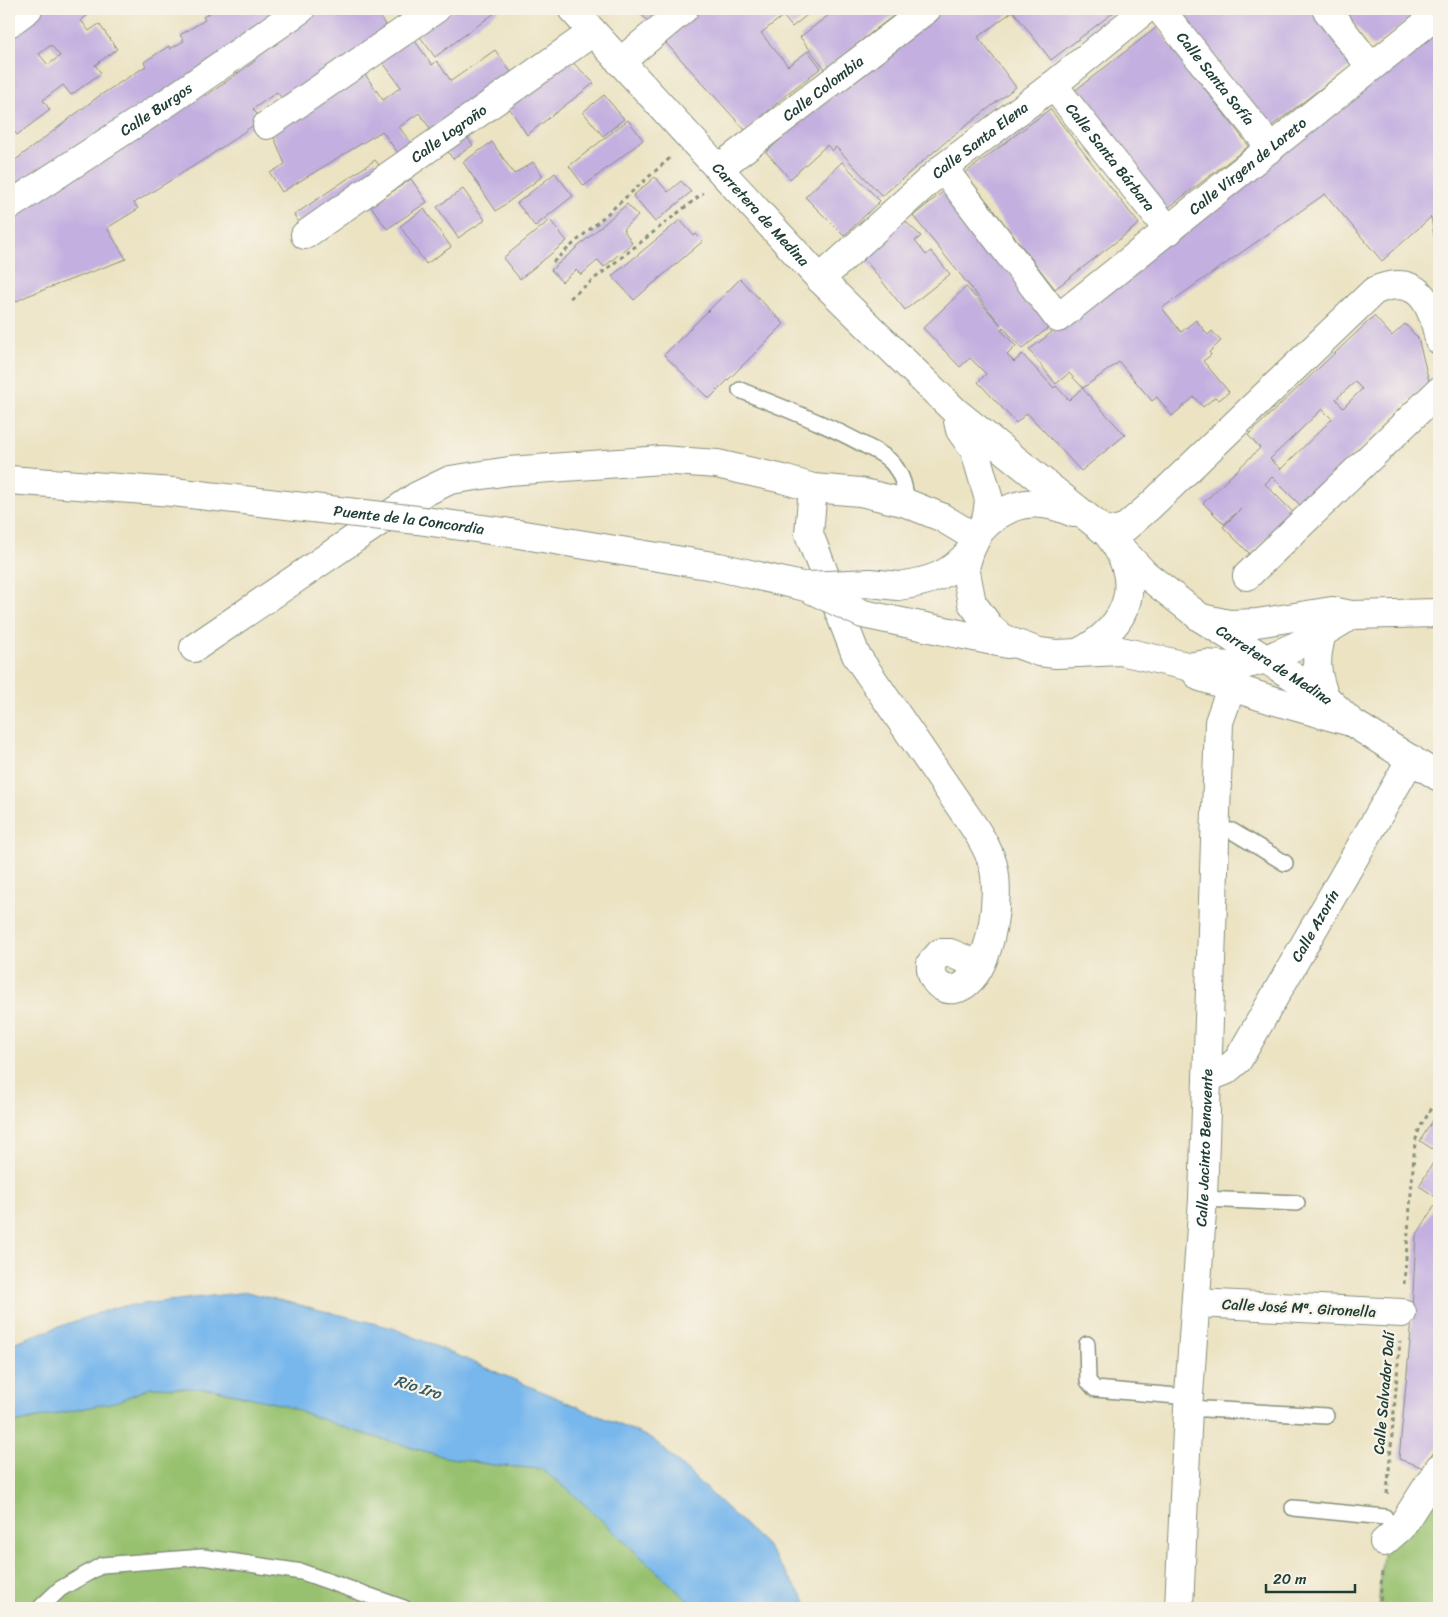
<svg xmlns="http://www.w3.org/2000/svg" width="1448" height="1617" font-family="Sriracha,sans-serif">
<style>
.green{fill:#97c16e;stroke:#5b7f51}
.water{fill:#78b7ec;stroke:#4c7a90}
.building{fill:#c4b0e0;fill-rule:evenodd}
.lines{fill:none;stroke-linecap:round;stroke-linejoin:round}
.service-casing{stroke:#86907c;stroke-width:18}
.minor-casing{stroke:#86907c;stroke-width:30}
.secondary-casing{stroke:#86907c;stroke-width:30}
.path{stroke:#86907c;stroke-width:3;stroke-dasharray:4 4;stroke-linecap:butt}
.service{stroke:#fff;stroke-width:15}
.minor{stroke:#fff;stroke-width:28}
.secondary{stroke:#fff;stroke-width:28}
.secondary-bridge-casing{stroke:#86907c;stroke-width:30;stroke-linecap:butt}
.secondary-bridge{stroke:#fff;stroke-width:28}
.labels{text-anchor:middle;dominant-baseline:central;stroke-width:4.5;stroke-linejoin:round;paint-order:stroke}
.street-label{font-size:15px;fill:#1f3d34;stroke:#f7f3e8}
.water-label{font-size:16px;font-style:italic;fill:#355c62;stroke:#f7f3e8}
</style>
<rect width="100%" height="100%" fill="#f7f3e8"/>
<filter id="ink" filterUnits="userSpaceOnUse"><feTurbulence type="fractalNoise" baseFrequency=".02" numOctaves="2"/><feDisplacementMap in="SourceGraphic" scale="10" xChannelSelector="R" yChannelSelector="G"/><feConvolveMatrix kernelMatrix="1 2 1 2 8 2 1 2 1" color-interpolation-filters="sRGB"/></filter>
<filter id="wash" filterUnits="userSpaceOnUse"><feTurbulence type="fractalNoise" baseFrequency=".0096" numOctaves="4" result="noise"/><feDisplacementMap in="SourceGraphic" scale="20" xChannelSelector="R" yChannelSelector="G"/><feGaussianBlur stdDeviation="1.12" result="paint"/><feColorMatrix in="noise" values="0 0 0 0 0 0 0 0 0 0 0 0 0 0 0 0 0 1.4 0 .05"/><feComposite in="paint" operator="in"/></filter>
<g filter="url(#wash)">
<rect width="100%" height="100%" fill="#ece3c3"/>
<g class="green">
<polygon points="151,1387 213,1389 283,1405 351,1430 445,1457 493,1465 542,1469 571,1492 696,1608 9,1608 9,1424 119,1401"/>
<polygon points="1439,1460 1439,1608 1378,1608 1384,1542"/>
</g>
<polygon class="water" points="247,1292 393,1328 653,1439 765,1544 811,1608 696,1608 571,1492 541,1469 493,1465 445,1457 351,1430 283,1405 213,1389 151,1387 119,1401 9,1424 9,1344 116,1307"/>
<g id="blocks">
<g class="building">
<path d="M38 9H88L91 13 81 20 89 31 99 24 117 49 95 65 101 73 71 95 63 85 43 100 50 110 17 135 9 126V31ZM51 45 60 56 48 65 39 54Z"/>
<polygon points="216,9 291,9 9,197 9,165 99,96 146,66 144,62 169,46 170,49 184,41 180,35 205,20 203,17"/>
<polygon points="315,9 374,9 389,30 285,103 277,92 253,109 261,120 208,157 134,203 138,209 107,228 126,259 27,296 9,305 9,216 199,87 206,96 255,61 251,54"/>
<polygon points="393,9 422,9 403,23"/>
<polygon points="452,9 500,9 435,57 418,34"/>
<polygon points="635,9 670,9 651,24"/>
<polygon points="701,9 802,9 807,15 792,27 783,16 761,33 788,66 808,51 821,68 788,93 746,131 665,42"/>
<polygon points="832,9 902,9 825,69 800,37 834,11"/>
<polygon points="946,9 1118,9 1051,60 1013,11 978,37 1016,87 949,139 882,196 836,147 832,151 827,145 790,179 766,152 804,119"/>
<polygon points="1182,9 1311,9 1353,64 1269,128 1179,11"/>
<polygon points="1343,9 1423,9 1373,47"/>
<polygon points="1157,27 1249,146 1164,211 1073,92"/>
<polygon points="1439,28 1439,245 1436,248 1431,217 1382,261 1325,194 1162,308 1181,332 1196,320 1208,335 1212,331 1221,341 1209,352 1211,355 1203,361 1229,392 1219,400 1215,397 1203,407 1194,397 1172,416 1157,397 1152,401 1119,362 1083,388 1069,373 1056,384 1029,350"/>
<polygon points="412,37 432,65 437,61 451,81 495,50 517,81 437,138 419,113 399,127 417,151 403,160 382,131 282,192 270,173 285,164 271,130 362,70 383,100 401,87 381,60"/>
<polygon points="567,57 594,83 527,135 504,100"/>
<polygon points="604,95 624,119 603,136 583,112"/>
<polygon points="1050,109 1139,224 1055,289 965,173"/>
<polygon points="628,120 643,140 584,186 569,166"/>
<polygon points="463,132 473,145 453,159 443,145"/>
<polygon points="492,142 514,174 533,162 543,176 496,211 463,162"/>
<polygon points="375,160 386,174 304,230 294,215"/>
<polygon points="842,162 880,201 844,236 805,197"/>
<polygon points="555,173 573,196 535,226 517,203"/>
<polygon points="655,177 668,192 681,181 691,192 655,222 633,196"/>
<polygon points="411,179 427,202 387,229 371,206"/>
<polygon points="463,189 485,220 458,238 437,207"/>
<polygon points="944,191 1052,325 1022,349 1003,327 1001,330 1016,346 1007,355 1014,362 1022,354 1054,388 1056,386 1069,400 1082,388 1125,435 1081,471 1027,413 1016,423 978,382 986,374 970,358 960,367 923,328 966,287 1001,325 913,216"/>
<polygon points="627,204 638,216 623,229 632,243 604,267 598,260 581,275 576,270 562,282 551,270"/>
<polygon points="424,209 451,247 426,264 400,226"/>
<polygon points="550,220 567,241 520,279 503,258"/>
<polygon points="680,220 694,236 696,234 703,241 634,300 612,276"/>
<polygon points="905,221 921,236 915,241 926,255 931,251 950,274 905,310 861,255"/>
<polygon points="740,279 784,324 709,399 664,355"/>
<path d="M1374 316 1392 336 1405 324 1418 338 1429 381 1300 505 1272 477 1265 484 1293 512 1250 554 1223 527 1241 509 1224 524 1203 503 1260 448 1248 435ZM1355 382 1362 389 1343 408 1336 399ZM1322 409 1332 419 1281 469 1270 459Z"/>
<polygon points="1439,1110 1439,1153 1420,1141"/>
<polygon points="1439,1153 1439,1199 1419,1186"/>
<polygon points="1439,1199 1439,1444 1424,1468 1399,1459 1411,1330 1416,1236"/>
</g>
</g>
</g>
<g filter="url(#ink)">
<use href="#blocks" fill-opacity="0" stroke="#86907c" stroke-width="1"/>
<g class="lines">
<defs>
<g id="service">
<path d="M740 390C783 408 827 424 868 447 876 451 887 456 893 464 903 476 906 488 906 503"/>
<polyline points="1215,830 1232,831 1285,863"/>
<polyline points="1203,1199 1297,1203"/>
<polyline points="1087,1344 1088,1381 1095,1389 1189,1397"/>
<polyline points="1188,1408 1326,1416"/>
<polyline points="1293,1508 1385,1517"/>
<polyline points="40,1608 60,1589 102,1565 203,1557 302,1572 404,1608"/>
</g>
<g id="minor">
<path id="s1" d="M1160 9 1271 148"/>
<polyline points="1326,9 1370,66"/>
<polyline points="9,23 28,9"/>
<polyline points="620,62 684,9"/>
<path id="s2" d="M1053 85 1169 231"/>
<polyline points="267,125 436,9"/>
<path id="s3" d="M719 168 927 9"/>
<path id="s4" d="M943 168 1058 318 1439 13"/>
<path id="s5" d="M9 206 171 100 301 9"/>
<path id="s6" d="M305 235 593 32"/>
<path id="s7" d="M820 279 943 168 1053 85 1146 9"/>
<path d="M813 488 809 534 856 655 974 827C982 839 989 851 993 865 1001 894 992 961 968 982 951 998 929 986 931 963L940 953H950L979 965"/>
<path d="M1107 533 1126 527 1149 507 1374 291C1418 272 1432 303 1439 340"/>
<polyline points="1247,576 1439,391"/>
<polyline points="1201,618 1229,624 1257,623 1332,611 1351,615 1439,613"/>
<path d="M1322 633C1315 660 1315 670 1325 697"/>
<polyline points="194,648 417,496 450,480 509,471 661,460 717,464 783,479 813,488 860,492 906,503 941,517 976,538"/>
<path d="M1191 667C1211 660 1223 669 1243 665 1272 660 1327 632 1351 615"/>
<path id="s8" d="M1207 1078 1225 1071 1238 1060 1411 759"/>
<polyline points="1196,1303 1402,1313"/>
<polyline points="1384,1542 1401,1527 1439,1468"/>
<path id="s9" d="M1179 1608 1188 1408 1203 1199 1219 722 1231 688"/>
</g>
<g id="secondary">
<path id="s10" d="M572 9 820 279 956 412 1107 533C1145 581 1131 625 1078 653"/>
<polyline points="958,421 960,430 975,451 989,500 987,516 970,551 965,567 972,603 992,630 1006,640 1039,652 1056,654 1121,651 1191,667 1200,677 1272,700 1351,722"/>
<path d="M979 532C1007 501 1036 496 1074 513"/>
<path id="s11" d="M1123 551 1145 574 1201 618 1325 697 1351 722 1439 777"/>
<path d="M898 586C928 582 950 576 970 551"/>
<polyline points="906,623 1008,644"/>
</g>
</defs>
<use href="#service" class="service-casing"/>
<use href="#minor" class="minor-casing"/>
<use href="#secondary" class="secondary-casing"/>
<g class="path">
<polyline points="553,262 670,158"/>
<polyline points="570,298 703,193"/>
<polyline points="1404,1284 1415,1142 1420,1127 1439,1097"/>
<polyline points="1387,1494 1400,1341"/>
<polyline points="1380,1608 1382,1570"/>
</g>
<use href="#service" class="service"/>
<use href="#minor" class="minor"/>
<use href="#secondary" class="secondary"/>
<defs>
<g id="secondary-bridge">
<path id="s12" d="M9 480 173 492 417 520 518 534 719 567 806 587 863 614 906 623"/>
<polyline points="807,586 870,583 898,586"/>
</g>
</defs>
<use href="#secondary-bridge" class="secondary-bridge-casing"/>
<use href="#secondary-bridge" class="secondary-bridge"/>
</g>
</g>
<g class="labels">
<g class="street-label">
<text stroke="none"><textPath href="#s1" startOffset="89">Calle Santa Sofía</textPath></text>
<text stroke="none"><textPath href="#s3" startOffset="131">Calle Colombia</textPath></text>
<text stroke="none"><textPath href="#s5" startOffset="176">Calle Burgos</textPath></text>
<text stroke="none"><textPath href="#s6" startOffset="176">Calle Logroño</textPath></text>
<text stroke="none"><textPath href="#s7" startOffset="212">Calle Santa Elena</textPath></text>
<text stroke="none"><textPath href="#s2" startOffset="92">Calle Santa Bárbara</textPath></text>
<text stroke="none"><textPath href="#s4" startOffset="432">Calle Virgen de Loreto</textPath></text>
<text stroke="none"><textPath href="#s10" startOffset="279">Carretera de Medina</textPath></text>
<text stroke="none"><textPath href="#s12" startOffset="402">Puente de la Concordia</textPath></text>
<text stroke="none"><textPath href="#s11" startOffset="190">Carretera de Medina</textPath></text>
<text stroke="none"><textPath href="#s8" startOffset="191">Calle Azorín</textPath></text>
<text stroke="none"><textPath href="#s9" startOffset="461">Calle Jacinto Benavente</textPath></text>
<text transform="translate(1299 1308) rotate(3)">Calle José Mª. Gironella</text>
<text transform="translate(1384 1393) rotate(-85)">Calle Salvador Dalí</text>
</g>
<g class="water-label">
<text transform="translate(418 1387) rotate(18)">Rio Iro</text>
</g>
</g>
<rect width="1448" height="1617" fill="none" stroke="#f7f3e8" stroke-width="30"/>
<path d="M1266 1584v8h89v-8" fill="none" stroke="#1f3d34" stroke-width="2.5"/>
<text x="1273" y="1584" font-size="15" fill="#1f3d34" stroke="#f7f3e8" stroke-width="4" paint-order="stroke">20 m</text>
</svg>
